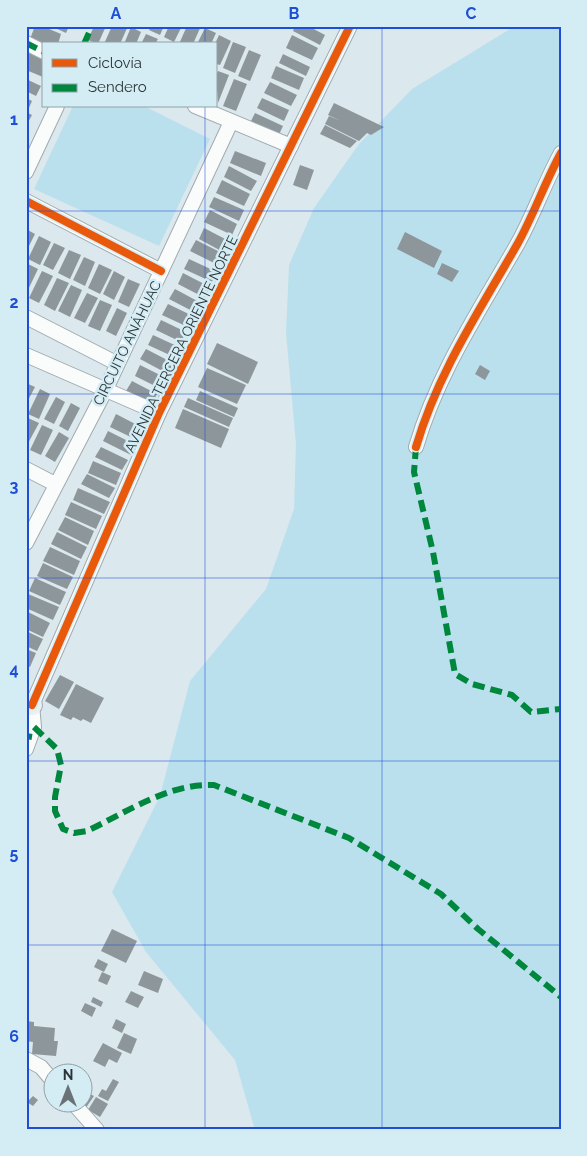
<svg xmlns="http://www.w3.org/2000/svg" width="587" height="1156" font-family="Raleway,sans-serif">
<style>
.green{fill:#bbe0ed}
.building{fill:#8d979b}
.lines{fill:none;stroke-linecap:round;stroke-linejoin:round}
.street-casing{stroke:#a1abaf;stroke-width:16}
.secondary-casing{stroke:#a1abaf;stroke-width:22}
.street{stroke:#fafcfc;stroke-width:14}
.secondary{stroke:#e9f0f1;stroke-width:20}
.quiet{stroke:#00873e;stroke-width:6;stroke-dasharray:12 6;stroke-linecap:butt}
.cycleway-casing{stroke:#d4ecf4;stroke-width:11}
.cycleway{stroke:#e8590c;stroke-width:8}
.grid{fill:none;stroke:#1d4ed8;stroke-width:1;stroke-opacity:0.55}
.labels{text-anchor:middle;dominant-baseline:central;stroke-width:5;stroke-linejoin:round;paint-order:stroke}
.street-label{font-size:14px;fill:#2b3437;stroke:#d4ecf4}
.neatline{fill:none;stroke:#1d4ed8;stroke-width:2}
.grid-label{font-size:16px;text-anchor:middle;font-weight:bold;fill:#1d4ed8}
</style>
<rect width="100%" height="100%" fill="#dbe8ed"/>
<g class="green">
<polygon points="515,26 561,26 561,1130 255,1130 235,1060 146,952 112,892 160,796 190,681 266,589 294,509 296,444 286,333 289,265 314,208 359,144 412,89"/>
<polygon points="73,106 144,106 210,139 159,246 34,189"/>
</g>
<g class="building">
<polygon points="35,26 42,26 61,34 58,44 44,44 44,46 30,39"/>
<polygon points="51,26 69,26 66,33"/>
<polygon points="94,26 106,26 98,44 88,40"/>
<polygon points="112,26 128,26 120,44 104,44"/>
<polygon points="151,26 164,26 160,35 149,30"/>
<polygon points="169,26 182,26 174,42 164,37"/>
<polygon points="187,26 201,26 193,44 179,44"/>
<polygon points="295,26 308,26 325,35 320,45 293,31"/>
<polygon points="131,27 141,32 136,44 124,44"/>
<polygon points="205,28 216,33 211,44 197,44"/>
<polygon points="146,34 158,39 155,44 141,44"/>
<polygon points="219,35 231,41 220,65 216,64 215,44"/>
<polygon points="292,35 318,48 312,60 286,48"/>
<polygon points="233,42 246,47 235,73 223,68"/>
<polygon points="29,49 44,55 43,77 26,70 26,55"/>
<polygon points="249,50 261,55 250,81 238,76"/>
<polygon points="283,54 310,67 306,76 279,63"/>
<polygon points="276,66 304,78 299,90 271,78"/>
<polygon points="218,71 229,75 218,103 216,75"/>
<polygon points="26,79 41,86 36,96 26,91"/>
<polygon points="234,79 247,84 236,111 223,106"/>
<polygon points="270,82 297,95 291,106 264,93"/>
<polygon points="26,98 32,101 28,110 26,109"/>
<polygon points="262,98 289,110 284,121 257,108"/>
<polygon points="334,103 384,127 371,135 367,133 359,141 325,124 329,116 341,121 328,115"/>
<polygon points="26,112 32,115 26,126"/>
<polygon points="255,113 283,126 277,139 249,125"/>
<polygon points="325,125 357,141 350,148 320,134"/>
<polygon points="235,151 266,163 261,176 230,163"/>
<polygon points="300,165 314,170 307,190 293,185"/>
<polygon points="229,166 257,181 251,191 224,177"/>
<polygon points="222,180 250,194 244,206 216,193"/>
<polygon points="214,197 244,210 239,221 209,207"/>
<polygon points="210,210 237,224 232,235 204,222"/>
<polygon points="204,228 231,242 225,253 199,239"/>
<polygon points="26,229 35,234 26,252"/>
<polygon points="405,232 442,251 434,268 397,249"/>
<polygon points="39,236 51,242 40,265 28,259"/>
<polygon points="196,240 224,254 218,265 190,251"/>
<polygon points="54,243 65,248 53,270 43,265"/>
<polygon points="69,250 81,255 70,279 58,273"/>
<polygon points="84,257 95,262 85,286 73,280"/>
<polygon points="189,259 217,272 212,282 184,269"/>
<polygon points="442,263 459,271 452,282 437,274"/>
<polygon points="28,264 38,269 26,294 26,268"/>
<polygon points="99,264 112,270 100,294 88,288"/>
<polygon points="42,271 53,276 39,303 29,298"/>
<polygon points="114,271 125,277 114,300 103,294"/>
<polygon points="183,273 210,287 205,298 178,284"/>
<polygon points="57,278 69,283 55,311 44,305"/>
<polygon points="128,279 140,284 129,307 118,302"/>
<polygon points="71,285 82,290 70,317 58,311"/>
<polygon points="175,289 201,303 196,313 169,299"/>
<polygon points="87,293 98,298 85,323 74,318"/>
<polygon points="100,300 112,305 100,331 88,326"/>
<polygon points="168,304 195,317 190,328 162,315"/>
<polygon points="117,308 127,313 116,336 106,331"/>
<polygon points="161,320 186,332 181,342 156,330"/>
<polygon points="153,335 179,347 174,357 148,345"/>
<polygon points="217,343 258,362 248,384 207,364"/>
<polygon points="146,349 173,363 168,374 140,359"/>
<polygon points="140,365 166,378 161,389 135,376"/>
<polygon points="480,365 490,371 485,380 475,374"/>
<polygon points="207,368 246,385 237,404 198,387"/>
<polygon points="132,381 157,394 152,404 126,391"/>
<polygon points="26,383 35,387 26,404"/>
<polygon points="40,389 50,394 39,419 28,414"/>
<polygon points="200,391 238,408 234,417 196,400"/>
<polygon points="56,397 65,402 54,424 44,419"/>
<polygon points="188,398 233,418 229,427 184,407"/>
<polygon points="71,403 80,408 68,431 59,426"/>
<polygon points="183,409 229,429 221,448 175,428"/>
<polygon points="116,414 143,428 137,440 110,427"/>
<polygon points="28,418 39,423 26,447 26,422"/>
<polygon points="42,425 53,430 41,455 30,450"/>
<polygon points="108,431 136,445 131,455 103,441"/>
<polygon points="59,432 69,438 55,462 45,456"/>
<polygon points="101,447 128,460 122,470 95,457"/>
<polygon points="93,461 121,473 116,485 88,473"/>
<polygon points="87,474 115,488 109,498 81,484"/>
<polygon points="78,488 110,502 104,514 73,500"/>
<polygon points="71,502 102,516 96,529 65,515"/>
<polygon points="65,517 94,531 88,545 58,530"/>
<polygon points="57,532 87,547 81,559 51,544"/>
<polygon points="50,547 80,561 74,575 43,561"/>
<polygon points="43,563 73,577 67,589 37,576"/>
<polygon points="35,578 66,592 60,605 29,591"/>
<polygon points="28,594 59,607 53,620 26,608"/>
<polygon points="26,611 50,623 43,637 26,629"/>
<polygon points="26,631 43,639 37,651 26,646"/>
<polygon points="26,649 36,653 30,667 26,665"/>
<polygon points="60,675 74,682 59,709 45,701"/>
<polygon points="76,684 104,698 91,723 83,719 81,721 73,717 71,720 60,715"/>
<polygon points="112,929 137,941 126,963 101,951"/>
<polygon points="98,959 108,964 104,972 94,967"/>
<polygon points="144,971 163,979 158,993 138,985"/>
<polygon points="102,972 111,976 107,985 98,981"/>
<polygon points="131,991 144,997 138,1008 125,1002"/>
<polygon points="93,997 103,1002 101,1007 91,1002"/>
<polygon points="85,1003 96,1008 92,1017 81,1011"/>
<polygon points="116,1019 126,1024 122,1033 112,1028"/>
<polygon points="26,1021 34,1022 34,1026 55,1028 54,1041 58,1041 56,1056 32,1054 33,1042 26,1041"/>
<polygon points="124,1033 137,1039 131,1054 117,1048"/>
<polygon points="103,1043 122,1053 117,1063 109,1059 105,1067 93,1061"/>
<polygon points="113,1079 119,1082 108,1101 98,1096 102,1089 106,1091"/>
<polygon points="86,1085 89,1087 84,1094 82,1090"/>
<polygon points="90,1094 94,1096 85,1109 81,1106"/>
<polygon points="33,1096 38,1100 33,1106 27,1102"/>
<polygon points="96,1097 108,1104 100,1117 88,1110"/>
</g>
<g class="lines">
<defs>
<g id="street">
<polyline points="26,43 44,52"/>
<polyline points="195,106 291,146"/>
<polyline points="26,172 57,106"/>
<polyline points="26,201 161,271"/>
<polyline points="26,317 116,363"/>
<polyline points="26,355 159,413"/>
<path d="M416 447C438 372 480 310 518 243 534 214 545 182 561 153"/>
<polyline points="26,469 55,484"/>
<polyline points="26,543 105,391 231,122"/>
<polyline points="26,749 34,727 32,705 159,413 350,26"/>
<polyline points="26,1059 41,1067 52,1080"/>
<polyline points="74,1104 97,1130"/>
</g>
<polyline id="secondary" points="26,702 32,705"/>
</defs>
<use href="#street" class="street-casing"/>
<use href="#secondary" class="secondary-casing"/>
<use href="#street" class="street"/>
<use href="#secondary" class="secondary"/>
<g class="quiet">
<polyline points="26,43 44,52"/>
<polyline points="84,44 92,26"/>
<polyline points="416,447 414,472 433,552 455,674 472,684 512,695 531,712 561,709"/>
<path d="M34 727 57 749 61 765 55 797V811L63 829 74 833 87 831C127 812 169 783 214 785L349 838 441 894 478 929 561 997"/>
<polyline points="26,736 32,737"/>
</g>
<defs>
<g id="cycleway">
<polyline points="26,201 161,271"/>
<path d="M416 447C438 372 480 310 518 243 534 214 545 182 561 153"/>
<polyline points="32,705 159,413 350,26"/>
</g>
</defs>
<use href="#cycleway" class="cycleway-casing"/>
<use href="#cycleway" class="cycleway"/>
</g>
<path class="grid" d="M205 26V44M382 26V1130M205 106V1130M26 211H561M26 394H561M26 578H561M26 761H561M26 945H561"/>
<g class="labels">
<g class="street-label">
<text transform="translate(127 343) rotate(-64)">CIRCUITO ANÁHUAC</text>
<text transform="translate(181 344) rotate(-64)">AVENIDA TERCERA ORIENTE NORTE</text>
</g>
</g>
<rect width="587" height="1156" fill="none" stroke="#d4ecf4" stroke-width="55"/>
<rect x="42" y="42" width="175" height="65" fill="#d4ecf4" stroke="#90a2a8"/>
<rect x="52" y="59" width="25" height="8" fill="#e8590c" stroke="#90a2a8"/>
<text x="88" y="68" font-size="15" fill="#2b3437">Ciclovía</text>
<rect x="52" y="84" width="25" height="8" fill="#00873e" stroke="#90a2a8"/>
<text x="88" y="92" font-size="15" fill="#2b3437">Sendero</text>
<g transform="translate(68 1088)"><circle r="24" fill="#d4ecf4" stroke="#90a2a8"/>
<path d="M0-4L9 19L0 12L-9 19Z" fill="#697377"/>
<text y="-8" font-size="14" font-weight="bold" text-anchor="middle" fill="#2b3437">N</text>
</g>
<rect x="28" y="28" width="532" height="1100" class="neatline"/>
<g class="grid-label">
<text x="116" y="19">A</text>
<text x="294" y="19">B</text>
<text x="471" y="19">C</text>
<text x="14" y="125">1</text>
<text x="14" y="308">2</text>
<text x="14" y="492">3</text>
<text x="14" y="675">4</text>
<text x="14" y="859">5</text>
<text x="14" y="1042">6</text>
</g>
</svg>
